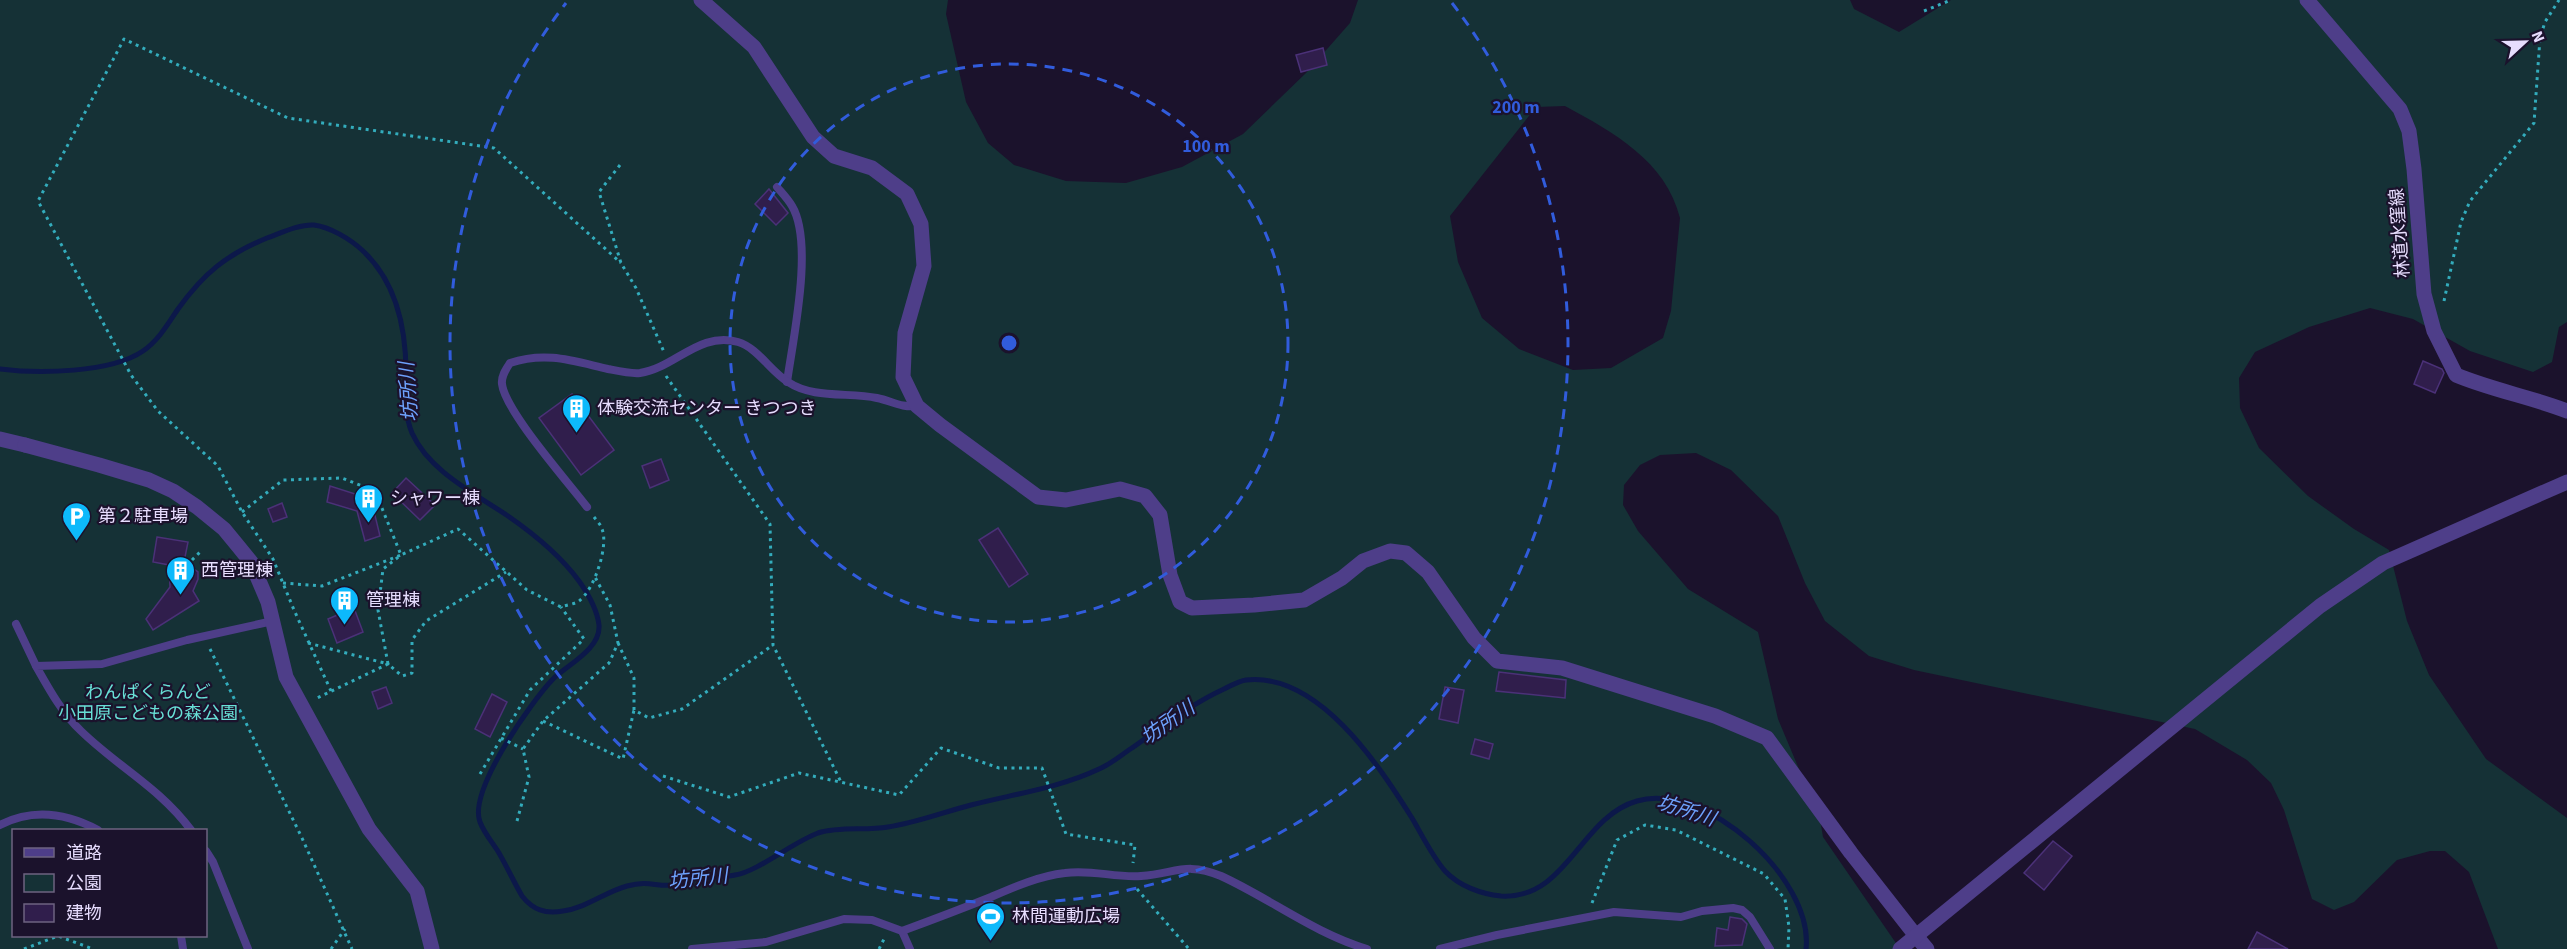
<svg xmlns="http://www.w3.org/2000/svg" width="2567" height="949" font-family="'Source Sans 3','Noto Sans JP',sans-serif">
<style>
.green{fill:#153136;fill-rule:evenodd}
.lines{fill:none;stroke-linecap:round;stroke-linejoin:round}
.stream{stroke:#0c184a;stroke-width:5}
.building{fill:#301e4c;stroke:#4b3178;stroke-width:1.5}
.path{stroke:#33acbc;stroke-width:3;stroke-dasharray:3 4.5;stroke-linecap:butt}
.service{stroke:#4e3e89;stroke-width:8}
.minor{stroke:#4e3e89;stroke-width:15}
.tertiary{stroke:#4e3e89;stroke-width:15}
.ring{fill:none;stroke:#315cdc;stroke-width:3;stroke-dasharray:10 8}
.labels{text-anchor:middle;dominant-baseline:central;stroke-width:4.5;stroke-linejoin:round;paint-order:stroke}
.street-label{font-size:18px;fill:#e7ddfe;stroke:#1b122c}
.poi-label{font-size:18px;fill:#e7ddfe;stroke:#1b122c;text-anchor:start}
.park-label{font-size:18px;fill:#68dfd6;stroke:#1b122c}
.water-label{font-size:20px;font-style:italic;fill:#6da1fc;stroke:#1b122c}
.centre{fill:#315cdc;stroke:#1b122c;stroke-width:3}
.ring-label{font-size:18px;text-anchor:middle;font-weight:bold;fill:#315cdc;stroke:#1b122c;stroke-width:4.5;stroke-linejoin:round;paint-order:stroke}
</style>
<rect width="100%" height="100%" fill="#1b122c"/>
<path class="green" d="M0 0H948L946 14 966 102 988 143 1014 165 1066 181 1126 183 1182 167 1243 134 1306 73 1350 23 1358 0H1850L1854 9 1899 32 1951 0H2567V322L2559 327 2552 362 2533 372 2470 351 2413 319 2370 308 2309 327 2255 352 2239 378 2240 408 2259 448 2308 496 2354 529 2389 550 2407 621 2429 675 2486 759 2567 818V949H2498L2469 872 2445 851H2430L2397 860 2354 902 2334 910 2312 899 2284 810 2271 783 2247 760 2195 729 1914 670 1869 656 1825 621 1805 583 1778 516 1731 470 1696 453 1660 455 1640 465 1624 485 1623 505 1638 531 1688 589 1758 632 1778 719 1820 819 1823 837 1900 949H0ZM1565 106C1613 132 1666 161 1680 218L1671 311 1663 338 1611 368 1573 370 1519 349 1482 318 1458 262 1450 216 1536 107ZM14 830H206V936H14Z"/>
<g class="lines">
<path class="stream" d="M0 369C38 374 111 373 143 351 158 341 168 324 178 309 204 273 226 255 267 238 281 233 299 224 314 225 330 227 350 239 362 250 396 281 406 328 406 373 406 392 404 414 412 433 429 471 474 493 508 516 534 534 560 555 579 581 589 595 597 609 599 625 601 649 567 665 553 679 531 702 468 791 480 822 484 833 493 843 499 853 507 867 514 882 522 896 533 910 545 914 563 911 586 908 605 892 627 886 650 880 655 887 674 885 681 885 688 879 696 878 708 876 722 878 735 875 757 872 793 842 818 833 840 826 866 831 888 827 916 823 944 812 971 805 1014 794 1059 788 1099 769 1111 764 1121 755 1132 748 1162 727 1191 704 1224 689 1231 686 1238 681 1246 680 1318 672 1378 764 1412 818 1422 835 1432 856 1445 871 1459 886 1481 894 1501 896 1567 900 1580 817 1637 801 1705 781 1814 879 1806 949"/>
</g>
<g class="building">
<polygon points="1323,48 1327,65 1301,72 1296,55"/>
<polygon points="769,189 788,213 776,225 755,204"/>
<polygon points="2423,361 2442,369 2444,373 2435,393 2414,384"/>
<polygon points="572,394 614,450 581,475 539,418"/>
<polygon points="661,459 669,480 650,488 642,466"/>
<polygon points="406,478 435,505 420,520 392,493"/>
<polygon points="330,486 371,499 380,536 365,541 357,511 327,502"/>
<polygon points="282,503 287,517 273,522 268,509"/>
<polygon points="998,528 1028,574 1009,587 979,540"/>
<polygon points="157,537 188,542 184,562 198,572 198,579 193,591 199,601 153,630 146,619 170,587 169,565 153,562"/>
<polygon points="354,608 363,632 337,643 328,619"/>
<polygon points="1499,672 1566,680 1565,698 1496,691"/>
<polygon points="386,687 392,703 378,709 372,692"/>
<polygon points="1445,687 1464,690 1458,723 1439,719"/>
<polygon points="492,694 507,702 490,737 475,729"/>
<polygon points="1475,739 1493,744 1489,759 1471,754"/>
<polygon points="2053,841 2072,856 2044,890 2024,873"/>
<polygon points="1730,917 1742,919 1747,924 1742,945 1715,946 1717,928 1728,930"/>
<polygon points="2257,932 2288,949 2248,949"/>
</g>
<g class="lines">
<g class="path">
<polyline points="1924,11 1951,0"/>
<polyline points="620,165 599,192 621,263 636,288 664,352"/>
<polyline points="2444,301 2461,222 2470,201 2534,123 2540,38 2545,22 2559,0"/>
<polyline points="666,376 770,524 773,645 841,782"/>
<path d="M242 512 283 480 342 478 375 491 401 555 458 529 527 590 561 607C566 605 575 604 579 601 594 590 609 546 602 529 601 525 597 521 594 517"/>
<polyline points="192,560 201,551"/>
<polyline points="283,583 322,586 401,555 383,569 378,610 388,664 402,676 412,673 412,640 426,621 506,572"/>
<polyline points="308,643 388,664 317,698"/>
<polyline points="618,643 634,678 634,710 649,718 682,709 773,645"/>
<polyline points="210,649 302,838 352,949"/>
<polyline points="331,691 294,610 273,559 242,512 218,466 158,411 131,375 38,201 124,39 288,118 494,148 621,263"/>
<polyline points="543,721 623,759 634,710"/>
<polyline points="501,738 523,749"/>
<polyline points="480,774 530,690 584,639 561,607"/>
<polyline points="663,776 729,797 799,773 899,795 941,748 999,768 1042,768 1066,834 1135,845 1133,863"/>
<polyline points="517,821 529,777 523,749 543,721 609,663 618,643 610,605 595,577"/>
<polyline points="1137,889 1189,949"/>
<polyline points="1592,903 1617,840 1645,825 1676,830 1764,874 1785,899 1789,927 1788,949"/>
<polyline points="24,949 58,936 93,949"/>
<polyline points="331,949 345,929"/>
<polyline points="879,949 885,937"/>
</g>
<g class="service">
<path d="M777 187C782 193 788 199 792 206 814 243 793 339 787 382"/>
<path d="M587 507C568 482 505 411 502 384 501 376 506 369 510 363 546 351 573 361 608 369 618 371 631 374 640 373 675 368 699 331 738 342 758 348 770 371 788 382 813 399 849 392 877 398 892 401 901 408 917 406"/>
<polyline points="16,624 36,666"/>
<path d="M0 825C33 808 66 813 98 830"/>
<path d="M191 830C159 787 118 767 81 731 62 713 49 689 36 666L102 664 187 640 273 621"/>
<polyline points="206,851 213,862 248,949"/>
<polyline points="902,931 910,949"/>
<polyline points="181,936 183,949"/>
<path d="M692 949 766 942 844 919 872 920 902 931C932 920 961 909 991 897 1014 887 1039 876 1065 873 1091 869 1115 878 1141 876 1175 874 1185 861 1221 876 1271 899 1314 933 1367 949"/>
<polyline points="1440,949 1497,935 1614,912 1681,917 1702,911 1733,908 1742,910 1750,917 1770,949"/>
</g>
<g class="minor">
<polyline points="701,0 754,47 813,137 834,156 872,168 907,194 921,224 924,266 905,333 903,377 917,406 940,425 1038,497 1066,500 1120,489 1145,496 1160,515 1170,575 1180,602 1192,608 1254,605 1304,600 1342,578 1363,561 1390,551 1406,553 1428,572 1474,638 1497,661 1562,668 1715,716 1767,738 1851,853 1916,936"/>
<path d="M2307 0 2400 109 2409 131 2414 169 2424 294 2434 331 2456 375C2492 390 2531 397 2567 411"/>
<polyline points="0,439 25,445"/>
</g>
<g class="tertiary">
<polyline points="25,445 99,465 149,480 173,491 197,507 224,529 238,546 251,562 268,602 286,677 369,829 417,891 432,949"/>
<polyline points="1916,936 1927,949"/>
<polyline points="1900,949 2320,606 2383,563 2567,482"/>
</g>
</g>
<g class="ring">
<circle cx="1009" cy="343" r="279"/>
<path d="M1452 3A559 559 0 1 1 566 3"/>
</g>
<defs>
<symbol id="building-pin" viewBox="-11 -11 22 30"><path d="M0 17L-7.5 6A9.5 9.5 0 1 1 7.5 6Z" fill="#0db9fb" stroke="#1b122c"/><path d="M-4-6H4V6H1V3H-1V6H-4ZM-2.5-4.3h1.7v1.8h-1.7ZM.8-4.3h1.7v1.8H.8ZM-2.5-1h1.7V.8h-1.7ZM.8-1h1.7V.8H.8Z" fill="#fff"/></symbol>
<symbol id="parking-pin" viewBox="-11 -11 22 30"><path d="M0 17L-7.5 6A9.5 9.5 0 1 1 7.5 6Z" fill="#0db9fb" stroke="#1b122c"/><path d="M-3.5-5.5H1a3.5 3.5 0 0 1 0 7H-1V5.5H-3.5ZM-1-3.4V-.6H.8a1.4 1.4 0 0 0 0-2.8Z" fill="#fff"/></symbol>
<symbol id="stadium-pin" viewBox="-11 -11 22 30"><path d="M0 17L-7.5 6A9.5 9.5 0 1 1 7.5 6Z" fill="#0db9fb" stroke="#1b122c"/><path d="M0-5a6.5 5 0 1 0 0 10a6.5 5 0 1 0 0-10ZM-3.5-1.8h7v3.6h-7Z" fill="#fff"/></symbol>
</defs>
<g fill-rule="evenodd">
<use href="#building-pin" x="560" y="392" width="33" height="45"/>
<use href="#building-pin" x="352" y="482" width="33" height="45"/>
<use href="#parking-pin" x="60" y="500" width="33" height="45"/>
<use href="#building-pin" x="164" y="554" width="33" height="45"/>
<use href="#building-pin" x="328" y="584" width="33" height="45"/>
<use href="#stadium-pin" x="974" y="900" width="33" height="45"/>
</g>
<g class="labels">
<g class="street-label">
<text transform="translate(2400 233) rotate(-94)">林道水窪線</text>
</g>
<g class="poi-label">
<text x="597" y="408">体験交流センター きつつき</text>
<text x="390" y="498">シャワー棟</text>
<text x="98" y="516">第２駐車場</text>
<text x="201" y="570">西管理棟</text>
<text x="366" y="600">管理棟</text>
<text x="1012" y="916">林間運動広場</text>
</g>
<g class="park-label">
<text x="148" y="692">わんぱくらんど<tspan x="148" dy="21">小田原こどもの森公園</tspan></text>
</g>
<g class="water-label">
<text transform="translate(409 392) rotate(-94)">坊所川</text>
<text transform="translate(1168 723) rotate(-35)">坊所川</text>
<text transform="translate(1686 811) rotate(18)">坊所川</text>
<text transform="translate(698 879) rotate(-6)">坊所川</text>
</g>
</g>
<circle cx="1009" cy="343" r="9" class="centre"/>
<g class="ring-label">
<text x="1516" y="113">200 m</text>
<text x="1206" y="152">100 m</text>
</g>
<rect x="12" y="829" width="195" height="108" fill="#1b122c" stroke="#6d6380" stroke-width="1.5"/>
<rect x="24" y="848" width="30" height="9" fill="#4e3e89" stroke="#6d6380" stroke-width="1.5"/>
<text x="66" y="859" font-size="18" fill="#e7ddfe">道路</text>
<rect x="24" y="874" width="30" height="18" fill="#153136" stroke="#6d6380" stroke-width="1.5"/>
<text x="66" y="889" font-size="18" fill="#e7ddfe">公園</text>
<rect x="24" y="904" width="30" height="18" fill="#301e4c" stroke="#6d6380" stroke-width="1.5"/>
<text x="66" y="919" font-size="18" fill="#e7ddfe">建物</text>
<g transform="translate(2525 42) rotate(68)" stroke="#1b122c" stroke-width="4.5" paint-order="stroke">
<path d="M0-4.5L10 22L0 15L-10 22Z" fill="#e7ddfe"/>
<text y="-9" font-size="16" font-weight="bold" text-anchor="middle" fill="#e7ddfe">N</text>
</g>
</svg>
